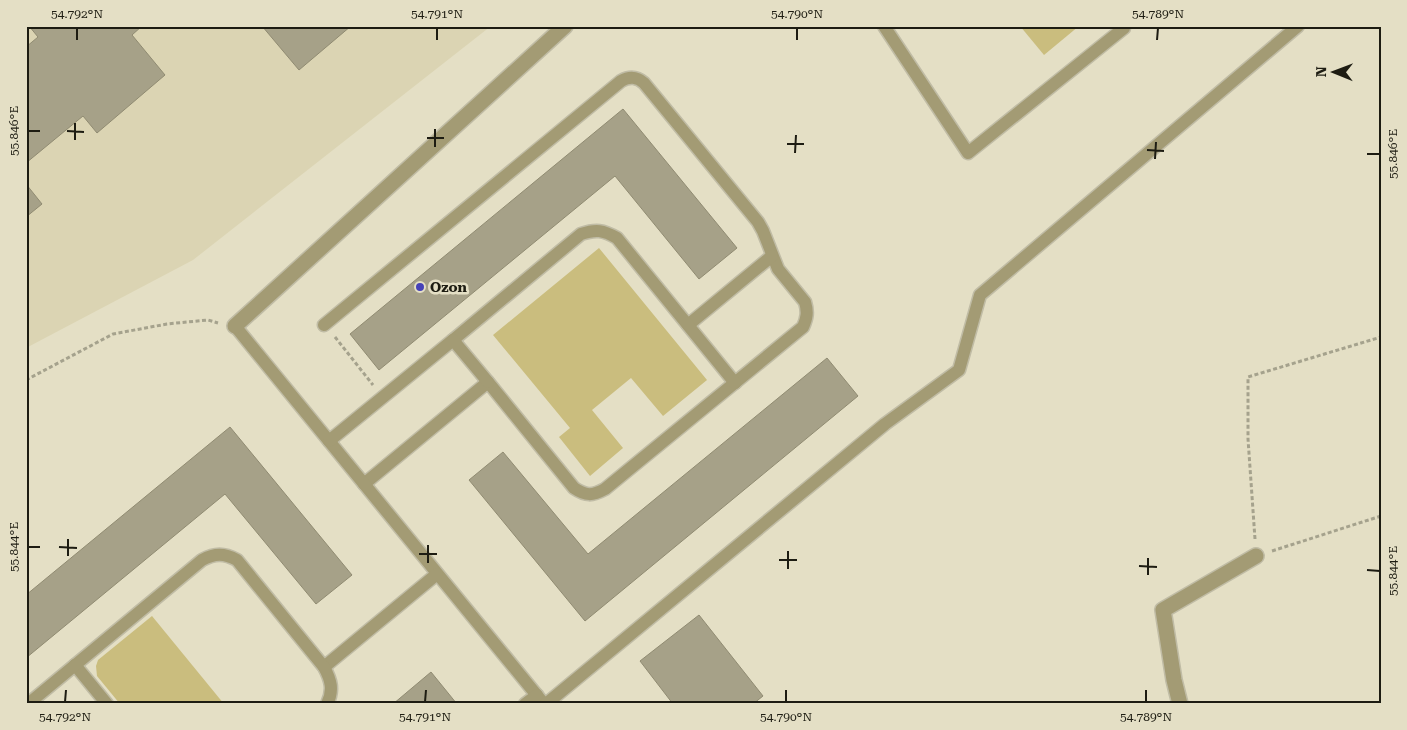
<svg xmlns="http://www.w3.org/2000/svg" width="1407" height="730" font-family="'Roboto Serif',serif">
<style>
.built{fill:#dbd4b3}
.green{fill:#cabd7e}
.building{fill:#a6a188;stroke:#908b72}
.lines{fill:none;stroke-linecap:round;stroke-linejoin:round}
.lane-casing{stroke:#c0bca5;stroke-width:15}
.street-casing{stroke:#c0bca5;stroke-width:18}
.path{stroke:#a5a28d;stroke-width:3;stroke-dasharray:4 2.5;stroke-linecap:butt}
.lane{stroke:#a39b74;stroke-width:12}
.street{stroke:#a39b74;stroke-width:15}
.ticks{fill:none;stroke:#1d1c12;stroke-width:2}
.poi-dot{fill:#4642b8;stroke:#e4dfc5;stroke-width:2}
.labels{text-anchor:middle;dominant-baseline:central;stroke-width:5;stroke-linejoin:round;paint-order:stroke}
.poi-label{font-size:14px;font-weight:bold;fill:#1d1c12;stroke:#e4dfc5;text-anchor:start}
.neatline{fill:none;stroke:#1d1c12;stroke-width:2}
.ticks-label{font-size:12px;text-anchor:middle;fill:#1d1c12}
</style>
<rect width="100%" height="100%" fill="#e4dfc5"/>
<polygon class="built" points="26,26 491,26 193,260 26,348"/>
<g class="green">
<polygon points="1020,26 1079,26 1044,55"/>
<polygon points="599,248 707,380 663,416 631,378 592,410 623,448 590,476 559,437 570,428 493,335"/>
<polygon points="152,616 224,704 120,704 97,676 96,666 98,660"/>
</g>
<g class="building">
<polygon points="29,26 142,26 132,35 165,75 97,133 83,116 26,163 26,47 38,37"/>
<polygon points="262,26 351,26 299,70"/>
<polygon points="623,109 737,248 699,279 615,176 379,370 350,334"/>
<polygon points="26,184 42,204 26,217"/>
<polygon points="827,358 858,396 585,621 469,480 503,452 588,554"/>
<polygon points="230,427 352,575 316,604 225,494 26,658 26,595"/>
<polygon points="699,615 763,696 753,704 673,704 640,661"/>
<polygon points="431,672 457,704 393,704"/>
</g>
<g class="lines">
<defs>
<g id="lane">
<polyline points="884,26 968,153 1124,28 1122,26"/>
<path d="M324 325 621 81C630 76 637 77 644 83L758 222 763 231 778 269 805 302C808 312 807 318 803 327L605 489C592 496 586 496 574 488L488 382 364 484"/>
<polyline points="688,325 772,256"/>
<polyline points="235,326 544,704"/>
<path d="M453 340 581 234C596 229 603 230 617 238L735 383"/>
<polyline points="329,441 453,340 488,382"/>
<polyline points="75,665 107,704"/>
<polyline points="324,667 437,574"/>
<path d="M28 704 202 560C215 553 224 553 237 560L324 667C331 680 334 690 327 704"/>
<polyline points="525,704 537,695"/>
<polyline points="546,704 885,424 959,370 980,295 1298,26"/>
</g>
<g id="street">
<polyline points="235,326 565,26"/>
<polyline points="1180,704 1174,680 1163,610 1256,556"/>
</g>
</defs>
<use href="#lane" class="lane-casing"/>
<use href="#street" class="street-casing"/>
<g class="path">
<polyline points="335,337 373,385"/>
<polyline points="26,380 113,334 167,324 208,320 218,323"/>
<polyline points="1255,539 1248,439 1248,377 1381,337"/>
<polyline points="1272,551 1381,516"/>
</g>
<use href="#lane" class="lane"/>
<use href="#street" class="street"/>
</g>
<path class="ticks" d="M77 40V28M437 40V28M797 40V28M1157 40 1158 28M28 131H40M67 131 84 132M427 138H444M75 140V123M787 144H804M435 147V129M1147 150 1164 151M795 153 796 135M1367 154H1380M1155 159 1156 142M28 547H40M59 547 77 548M419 554H437M68 556V539M779 560H797M428 563V545M1139 566 1157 567M788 569V551M1367 570 1380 571M1148 575V558M65 702 66 690M425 702 426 690M786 702V690M1146 702V690"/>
<circle class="poi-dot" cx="420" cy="287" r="5"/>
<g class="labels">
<g class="poi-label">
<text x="430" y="287">Ozon</text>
</g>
</g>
<rect width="1407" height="730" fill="none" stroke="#e4dfc5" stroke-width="55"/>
<g transform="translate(1334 72) rotate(271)" stroke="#e4dfc5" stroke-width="4" paint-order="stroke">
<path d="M0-4L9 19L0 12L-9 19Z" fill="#1d1c12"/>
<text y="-8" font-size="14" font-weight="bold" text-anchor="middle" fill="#1d1c12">N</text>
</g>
<rect x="28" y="28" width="1352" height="674" class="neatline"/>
<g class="ticks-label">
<text x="77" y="18">54.792°N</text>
<text x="437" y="18">54.791°N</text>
<text x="797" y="18">54.790°N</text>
<text x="1158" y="18">54.789°N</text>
<text transform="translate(14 131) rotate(-90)" y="4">55.846°E</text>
<text transform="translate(1393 154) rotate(-90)" y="4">55.846°E</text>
<text transform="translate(14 547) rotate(-90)" y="4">55.844°E</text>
<text transform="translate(1393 571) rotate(-90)" y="4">55.844°E</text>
<text x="65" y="721">54.792°N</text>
<text x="425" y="721">54.791°N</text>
<text x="786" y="721">54.790°N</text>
<text x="1146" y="721">54.789°N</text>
</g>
</svg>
